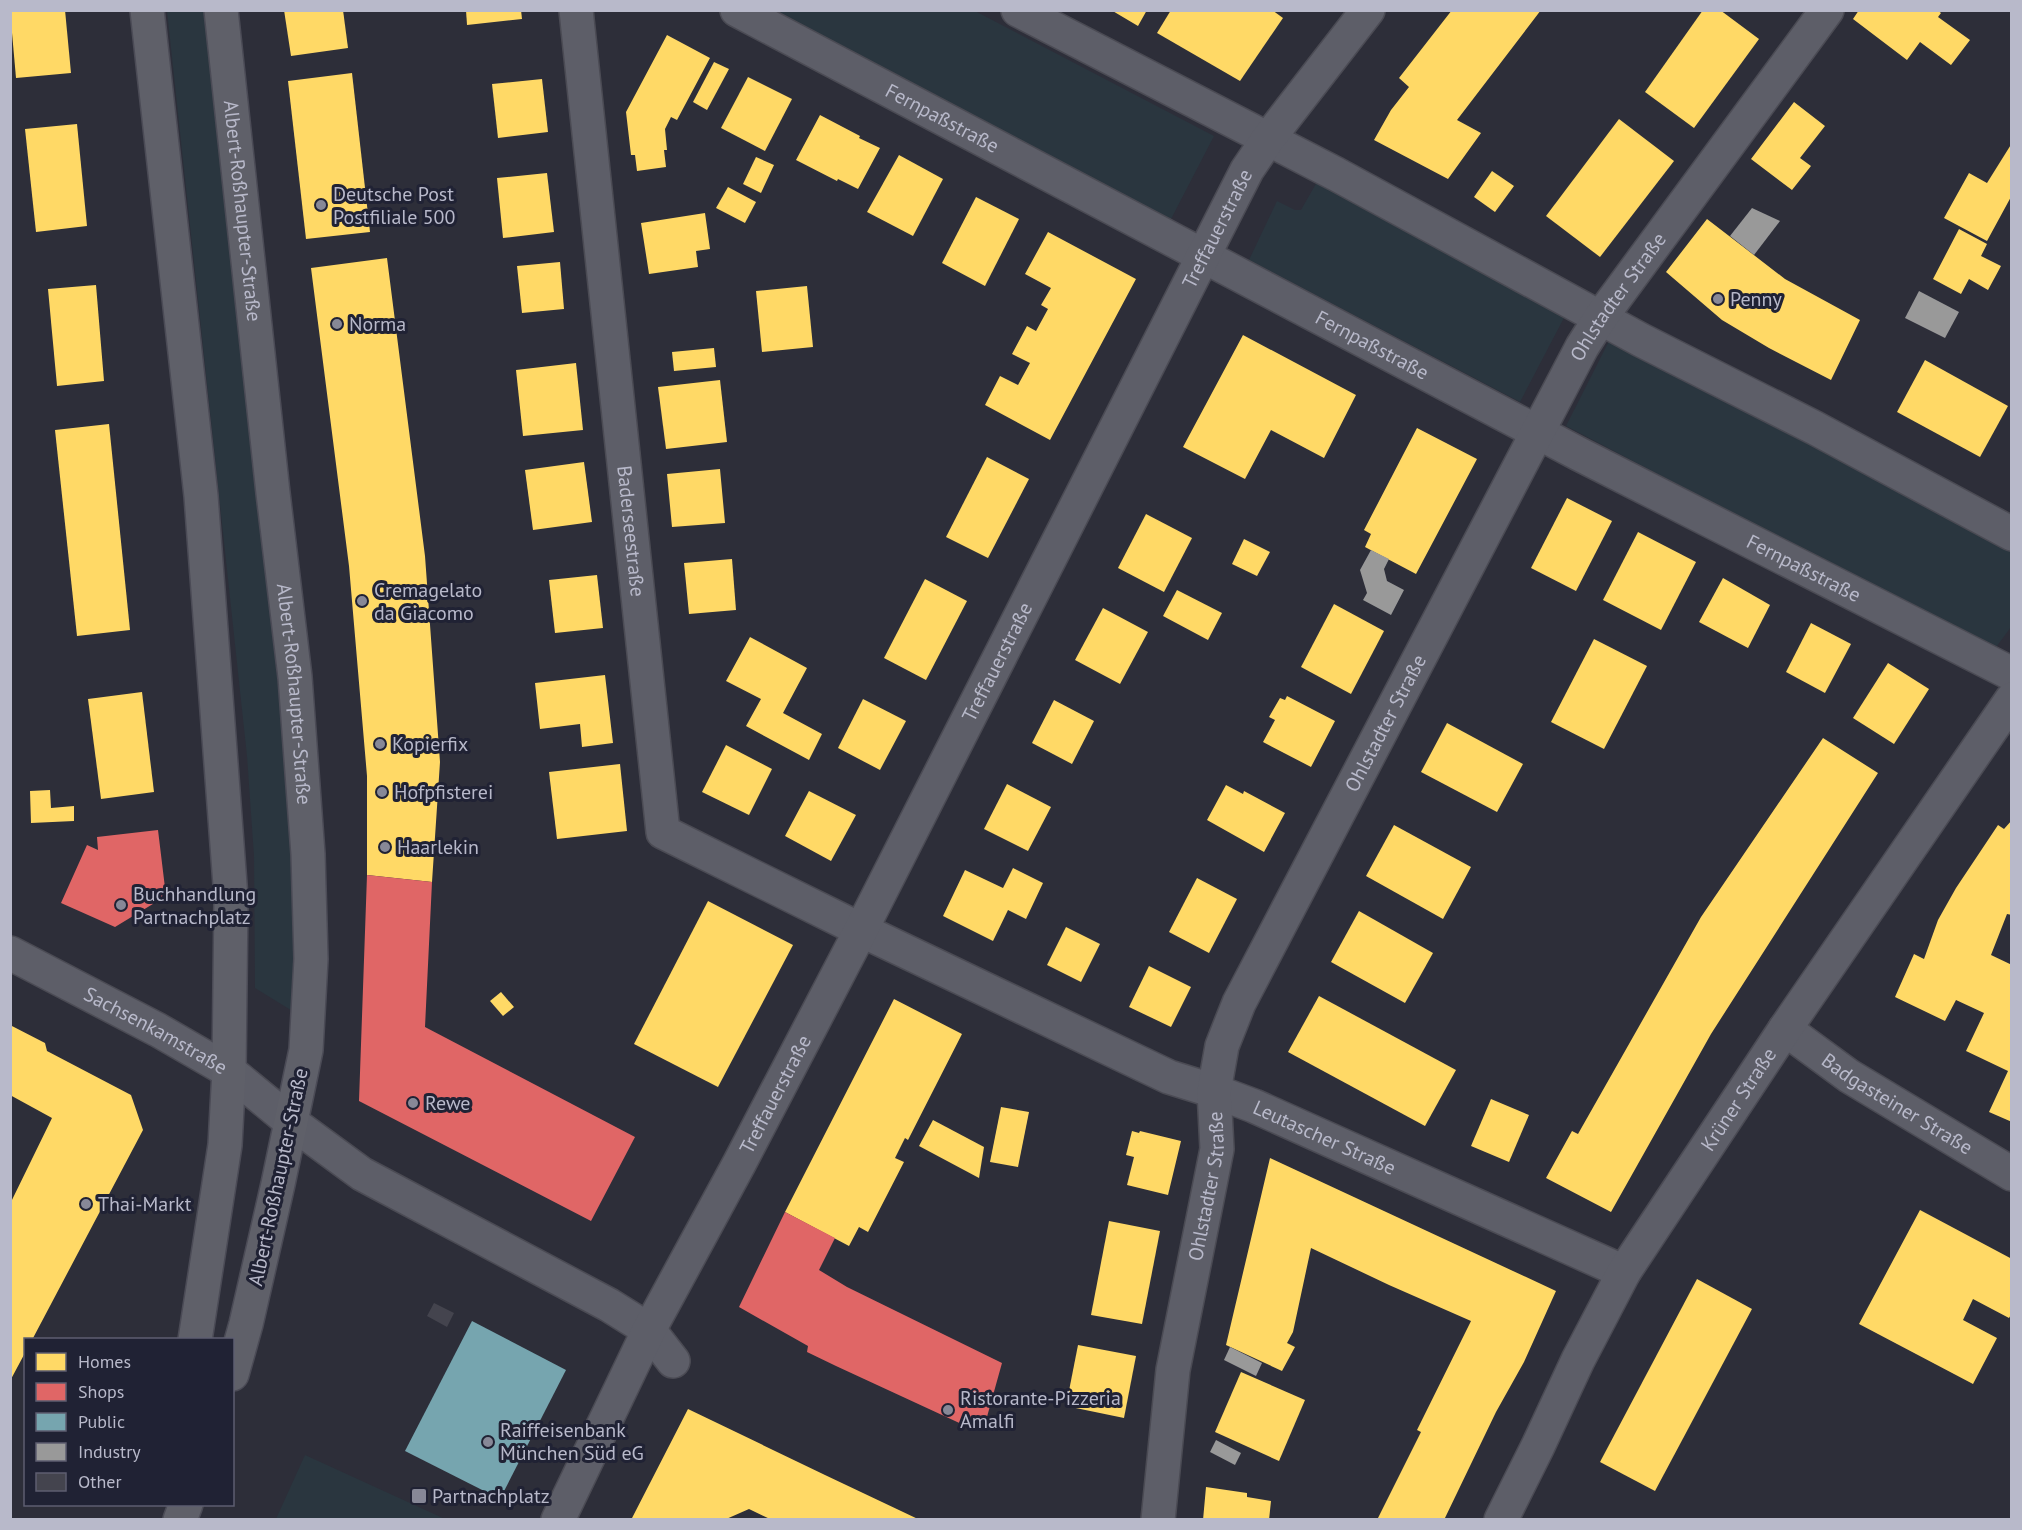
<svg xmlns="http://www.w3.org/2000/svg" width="2022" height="1530" font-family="'PT Sans',sans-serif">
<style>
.green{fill:#2a363f}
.homes{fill:#ffd966}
.shops{fill:#e06666}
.public{fill:#76a5af}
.industry{fill:#999}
.building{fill:#44444e}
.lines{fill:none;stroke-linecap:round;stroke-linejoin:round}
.minor-casing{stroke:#4b4b54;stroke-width:36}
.major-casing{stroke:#4b4b56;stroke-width:36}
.minor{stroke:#5d5e68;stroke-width:33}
.major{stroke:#5f6069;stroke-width:33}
.poi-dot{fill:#878897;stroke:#202234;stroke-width:2}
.labels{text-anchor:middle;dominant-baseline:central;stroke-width:6;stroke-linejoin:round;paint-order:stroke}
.street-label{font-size:20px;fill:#b8b9ca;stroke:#202234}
.poi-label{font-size:20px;fill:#b8b9ca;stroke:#202234;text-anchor:start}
</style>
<rect width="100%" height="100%" fill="#2d2e39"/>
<g class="green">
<polygon points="167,11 204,11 248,421 285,744 296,929 294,1012 255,988 254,856 247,756"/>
<polygon points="770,11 975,11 1214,136 1170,221"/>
<polygon points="1317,182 1567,312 1520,402 1249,260 1277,201 1295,210 1301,210"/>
<polygon points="1610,339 2011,549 2011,627 1994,650 1566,426"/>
<polygon points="305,1455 445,1519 276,1519"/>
</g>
<g class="homes">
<polygon points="10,10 65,10 71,73 16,78"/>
<polygon points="284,10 343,10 348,48 291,56"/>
<polygon points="466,10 521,10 522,19 467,25"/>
<polygon points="1111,10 1147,10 1138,26"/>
<polygon points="1171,10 1272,10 1283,18 1240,81 1157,33"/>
<polygon points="1452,10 1541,10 1457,120 1481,133 1448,179 1374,140 1391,110 1409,87 1399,78"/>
<polygon points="1703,10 1720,10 1759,39 1694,128 1645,92"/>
<polygon points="1859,10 1937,10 1941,13 1938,17 1970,40 1951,65 1920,42 1907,60 1853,19"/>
<polygon points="667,35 710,58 677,120 671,117 665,129 667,150 664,150 666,167 637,171 635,155 631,155 626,112"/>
<polygon points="714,62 729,69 707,110 693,102"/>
<polygon points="352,73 370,232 306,239 288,81"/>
<polygon points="748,77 792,99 765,151 721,128"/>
<polygon points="542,79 548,132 498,138 492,84"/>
<polygon points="1794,102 1825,126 1800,158 1811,166 1792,190 1751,159"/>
<polygon points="820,115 860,136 859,138 880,148 858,189 838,179 837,181 796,160"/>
<polygon points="1619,119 1674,161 1600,257 1546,216"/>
<polygon points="77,124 87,226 36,232 25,129"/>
<polygon points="2012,143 2012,195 1987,241 1944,218 1969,173 1987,183"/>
<polygon points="899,155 943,179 913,236 867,212"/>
<polygon points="756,157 774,165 761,193 743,184"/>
<polygon points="1492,171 1514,186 1495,212 1474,197"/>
<polygon points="547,173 554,232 503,238 497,178"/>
<polygon points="728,187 756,202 745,223 716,208"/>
<polygon points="976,197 1019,219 985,286 942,263"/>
<polygon points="705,213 710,249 696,251 698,267 649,274 641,223"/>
<polygon points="1707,219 1785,279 1860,320 1831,380 1769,348 1722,320 1666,272"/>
<polygon points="1959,229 1987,244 1981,256 2001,266 1988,290 1969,279 1961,294 1933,279"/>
<polygon points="1048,232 1136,279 1050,440 985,405 1000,376 1018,385 1030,363 1012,354 1027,326 1036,331 1048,309 1041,305 1051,288 1025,274"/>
<polygon points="387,258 425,556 440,762 432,882 367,875 367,776 349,566 311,268"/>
<polygon points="560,262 564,309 522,313 517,266"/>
<polygon points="96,285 104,381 57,386 48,289"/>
<polygon points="807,286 813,347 762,352 756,291"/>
<polygon points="1243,335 1356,395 1324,458 1271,430 1245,479 1183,447"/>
<polygon points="714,348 716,367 674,371 672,352"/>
<polygon points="1925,360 2008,406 1980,457 1897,412"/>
<polygon points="576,363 583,430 523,436 516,370"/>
<polygon points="720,380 727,442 666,449 658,387"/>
<polygon points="109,424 130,630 77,636 55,430"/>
<polygon points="1417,428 1477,459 1416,574 1365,547 1371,534 1364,530"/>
<polygon points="987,457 1029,479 988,558 946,537"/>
<polygon points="584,462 592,522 533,530 525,470"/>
<polygon points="720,469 725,523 672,527 667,474"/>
<polygon points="1567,498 1612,521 1576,591 1531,568"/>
<polygon points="1146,514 1192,538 1164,592 1118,568"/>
<polygon points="1638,532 1696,562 1661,630 1603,600"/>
<polygon points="1244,539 1270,552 1257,576 1232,564"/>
<polygon points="732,559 736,610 689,614 684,563"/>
<polygon points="597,575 603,628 555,633 549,580"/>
<polygon points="1723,578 1770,605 1748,648 1699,622"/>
<polygon points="925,579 967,601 926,680 884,658"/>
<polygon points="1177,590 1222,613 1208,640 1163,616"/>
<polygon points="1334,604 1384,631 1351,694 1301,667"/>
<polygon points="1103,608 1148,632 1120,684 1075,660"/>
<polygon points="1811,623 1851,644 1825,693 1786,672"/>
<polygon points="750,637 807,668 783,713 822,734 809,760 746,726 761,699 726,681"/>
<polygon points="1594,639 1647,666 1604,749 1551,722"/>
<polygon points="1888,663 1929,689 1894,744 1853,718"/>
<polygon points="605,675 613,743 582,747 580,724 540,729 535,683"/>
<polygon points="142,692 154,792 101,799 88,699"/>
<polygon points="1287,696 1335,721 1311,767 1263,742 1275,720 1269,717 1280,698 1285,700"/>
<polygon points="863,699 906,721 880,770 838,748"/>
<polygon points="1054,700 1094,721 1072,764 1032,743"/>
<polygon points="1447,723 1523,764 1497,812 1421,772"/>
<polygon points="1823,738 1878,773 1711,1034 1611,1212 1546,1178 1572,1131 1578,1134 1701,917"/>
<polygon points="726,745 772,769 749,815 702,792"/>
<polygon points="620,764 627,831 557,839 549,772"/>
<polygon points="1007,784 1051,807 1028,851 984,829"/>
<polygon points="1226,785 1243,794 1244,791 1285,813 1264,852 1207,820"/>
<polygon points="50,790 51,808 74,806 74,821 31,823 30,791"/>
<polygon points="809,791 856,815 831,861 785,836"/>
<polygon points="2012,820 2012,915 2007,914 1991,955 2012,965 2012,1122 1989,1112 2008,1071 1966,1051 1984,1013 1956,1000 1945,1021 1895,997 1914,954 1924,959 1938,920 1956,888 1998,825 2004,829"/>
<polygon points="1394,825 1471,867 1443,919 1366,876"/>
<polygon points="1013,868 1043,883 1026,919 1008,910 993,941 943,916 965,870 1003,888"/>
<polygon points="1197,878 1237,899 1209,953 1169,932"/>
<polygon points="708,901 793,945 718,1087 634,1044"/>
<polygon points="1359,911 1433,953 1405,1003 1331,962"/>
<polygon points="1066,927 1100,944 1081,982 1047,965"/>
<polygon points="1149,966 1191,987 1171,1027 1129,1007"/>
<polygon points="501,992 514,1007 503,1016 490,1001"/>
<polygon points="1319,996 1456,1070 1425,1126 1288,1052"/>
<polygon points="894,999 962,1034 908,1140 905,1138 895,1158 904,1162 868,1232 859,1227 849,1246 785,1212"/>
<polygon points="10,1025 45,1043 47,1051 131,1095 143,1130 32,1340 26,1340 26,1351 10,1381 10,1204 52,1118 10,1095"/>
<polygon points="1491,1099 1529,1115 1509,1162 1471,1146"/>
<polygon points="1001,1107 1029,1112 1018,1167 990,1162"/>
<polygon points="933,1120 984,1147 979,1178 919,1146"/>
<polygon points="1132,1131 1139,1133 1140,1131 1181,1141 1168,1195 1127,1185 1134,1157 1126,1155"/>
<polygon points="1270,1158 1556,1291 1524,1362 1496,1412 1444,1520 1377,1520 1421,1432 1417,1430 1471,1321 1389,1285 1311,1248 1293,1332 1287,1343 1295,1347 1282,1371 1226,1345"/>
<polygon points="1920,1210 2012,1259 2012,1313 2009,1318 1973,1299 1963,1320 1997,1338 1973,1384 1859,1324"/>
<polygon points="1109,1221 1160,1231 1142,1324 1091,1315"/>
<polygon points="1697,1279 1752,1309 1655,1491 1600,1462"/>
<polygon points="1078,1345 1136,1356 1124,1418 1066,1406"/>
<polygon points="1241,1372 1305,1400 1279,1461 1215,1432"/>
<polygon points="688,1409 825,1475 920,1520 772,1520 749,1509 724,1520 631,1520"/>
<polygon points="1206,1487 1247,1493 1247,1497 1271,1501 1269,1520 1203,1520"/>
</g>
<g class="shops">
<polygon points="158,830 166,896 115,927 61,903 87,845 98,850 97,837"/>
<polygon points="367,875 432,882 425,1027 635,1137 591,1221 359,1101"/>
<polygon points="785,1212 835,1238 819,1270 847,1287 1002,1363 985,1424 968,1427 836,1366 807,1352 808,1346 739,1307"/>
</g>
<polygon class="public" points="472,1321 566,1370 500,1499 405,1451"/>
<g class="industry">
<polygon points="1752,208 1780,221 1754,255 1730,236"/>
<polygon points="1919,291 1959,312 1945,338 1905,318"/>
<polygon points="1371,550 1389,559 1384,569 1387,581 1404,590 1391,615 1363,600 1367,593 1360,570"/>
<polygon points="1230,1347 1262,1363 1256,1376 1224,1360"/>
<polygon points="1216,1440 1241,1453 1235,1465 1210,1452"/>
</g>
<polygon class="building" points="434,1303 454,1313 447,1327 427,1316"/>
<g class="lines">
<defs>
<g id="minor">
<path id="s1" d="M576 10 663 832 861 930 1169 1077 1214 1091 1254 1106 1624 1272"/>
<path id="s2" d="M737 10 1579 454 2012 674"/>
<polyline points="1018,10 1336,174 1641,340 1815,428 2012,534"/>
<path id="s3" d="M10 953 158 1030 229 1071 291 1122 362 1174 609 1305 649 1330 673 1361"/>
<path id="s4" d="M1785 1029 1849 1076 2012 1174"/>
<path id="s5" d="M558 1520 649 1330 739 1164 861 930 1247 170 1268 139 1368 10"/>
<path id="s6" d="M1158 1520 1173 1370 1217 1149 1214 1091 1222 1046 1239 1003 1582 347 1601 317 1827 10"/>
<path id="s7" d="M1501 1520 1538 1446 1578 1360 1624 1272 1785 1029 2012 699"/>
</g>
<g id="major">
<polyline points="147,10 201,496 231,898 229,1071 225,1145 195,1340"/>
<path id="s8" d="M221 10 273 493 295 677 308 854 311 959 306 1050 278 1184 246 1324 232 1374"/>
<polyline points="180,1520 186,1504"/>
</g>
</defs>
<use href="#minor" class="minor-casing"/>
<use href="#major" class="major-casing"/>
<use href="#minor" class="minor"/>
<use href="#major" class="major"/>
</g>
<g class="poi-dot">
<circle cx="321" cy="205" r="6"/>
<circle cx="1718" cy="299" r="6"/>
<circle cx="337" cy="324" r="6"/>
<circle cx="362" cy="601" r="6"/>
<circle cx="380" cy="744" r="6"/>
<circle cx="382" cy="792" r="6"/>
<circle cx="385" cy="847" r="6"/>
<circle cx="121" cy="905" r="6"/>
<circle cx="413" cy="1103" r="6"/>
<circle cx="86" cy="1204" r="6"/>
<circle cx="948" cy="1410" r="6"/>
<circle cx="488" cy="1442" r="6"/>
<rect x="411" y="1488" width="16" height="16" rx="3"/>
</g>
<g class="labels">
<g class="street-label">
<text stroke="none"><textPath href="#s2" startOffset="232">Fernpaßstraße</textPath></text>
<text stroke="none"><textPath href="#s8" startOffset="202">Albert-Roßhaupter-Straße</textPath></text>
<text stroke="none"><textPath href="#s5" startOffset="1450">Treffauerstraße</textPath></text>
<text stroke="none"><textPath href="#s6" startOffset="1328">Ohlstadter Straße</textPath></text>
<text stroke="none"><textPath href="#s2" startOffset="718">Fernpaßstraße</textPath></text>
<text stroke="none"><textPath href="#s1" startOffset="524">Baderseestraße</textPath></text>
<text stroke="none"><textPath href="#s2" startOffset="1204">Fernpaßstraße</textPath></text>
<text stroke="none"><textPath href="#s5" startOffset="964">Treffauerstraße</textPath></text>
<text stroke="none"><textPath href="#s8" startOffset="688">Albert-Roßhaupter-Straße</textPath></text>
<text stroke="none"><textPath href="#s6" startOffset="842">Ohlstadter Straße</textPath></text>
<text stroke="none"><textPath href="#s3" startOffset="165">Sachsenkamstraße</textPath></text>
<text stroke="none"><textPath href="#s5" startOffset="478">Treffauerstraße</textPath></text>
<text stroke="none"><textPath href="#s7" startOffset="484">Krüner Straße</textPath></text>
<text stroke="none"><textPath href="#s4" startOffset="135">Badgasteiner Straße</textPath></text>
<text stroke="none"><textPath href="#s1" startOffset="1556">Leutascher Straße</textPath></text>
<text transform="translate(278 1177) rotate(-78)">Albert-Roßhaupter-Straße</text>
<text stroke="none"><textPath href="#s6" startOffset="338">Ohlstadter Straße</textPath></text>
</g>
<g class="poi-label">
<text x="333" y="194">Deutsche Post<tspan x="333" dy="23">Postfiliale 500</tspan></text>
<text x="1730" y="299">Penny</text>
<text x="349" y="324">Norma</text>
<text x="374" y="590">Cremagelato<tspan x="374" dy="23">da Giacomo</tspan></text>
<text x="392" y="744">Kopierfix</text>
<text x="394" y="792">Hofpfisterei</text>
<text x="397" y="847">Haarlekin</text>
<text x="133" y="894">Buchhandlung<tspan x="133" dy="23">Partnachplatz</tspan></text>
<text x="425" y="1103">Rewe</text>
<text x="98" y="1204">Thai-Markt</text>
<text x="960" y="1398">Ristorante-Pizzeria<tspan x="960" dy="23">Amalfi</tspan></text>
<text x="500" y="1430">Raiffeisenbank<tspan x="500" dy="23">München Süd eG</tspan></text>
<text x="432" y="1496">Partnachplatz</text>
</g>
</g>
<rect width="2022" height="1530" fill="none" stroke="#b8b9ca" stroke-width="24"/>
<rect x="24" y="1338" width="210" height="168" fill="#202234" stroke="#5d5e70" stroke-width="1.5"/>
<rect x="36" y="1353" width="30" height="18" fill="#ffd966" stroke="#5d5e70" stroke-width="1.5"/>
<text x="78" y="1368" font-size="18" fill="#b8b9ca">Homes</text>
<rect x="36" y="1383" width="30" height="18" fill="#e06666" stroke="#5d5e70" stroke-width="1.5"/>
<text x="78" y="1398" font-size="18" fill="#b8b9ca">Shops</text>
<rect x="36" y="1413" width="30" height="18" fill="#76a5af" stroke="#5d5e70" stroke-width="1.5"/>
<text x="78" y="1428" font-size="18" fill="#b8b9ca">Public</text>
<rect x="36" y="1443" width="30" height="18" fill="#999999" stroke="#5d5e70" stroke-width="1.5"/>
<text x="78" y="1458" font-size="18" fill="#b8b9ca">Industry</text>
<rect x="36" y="1473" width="30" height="18" fill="#44444e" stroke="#5d5e70" stroke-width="1.5"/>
<text x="78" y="1488" font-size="18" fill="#b8b9ca">Other</text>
</svg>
